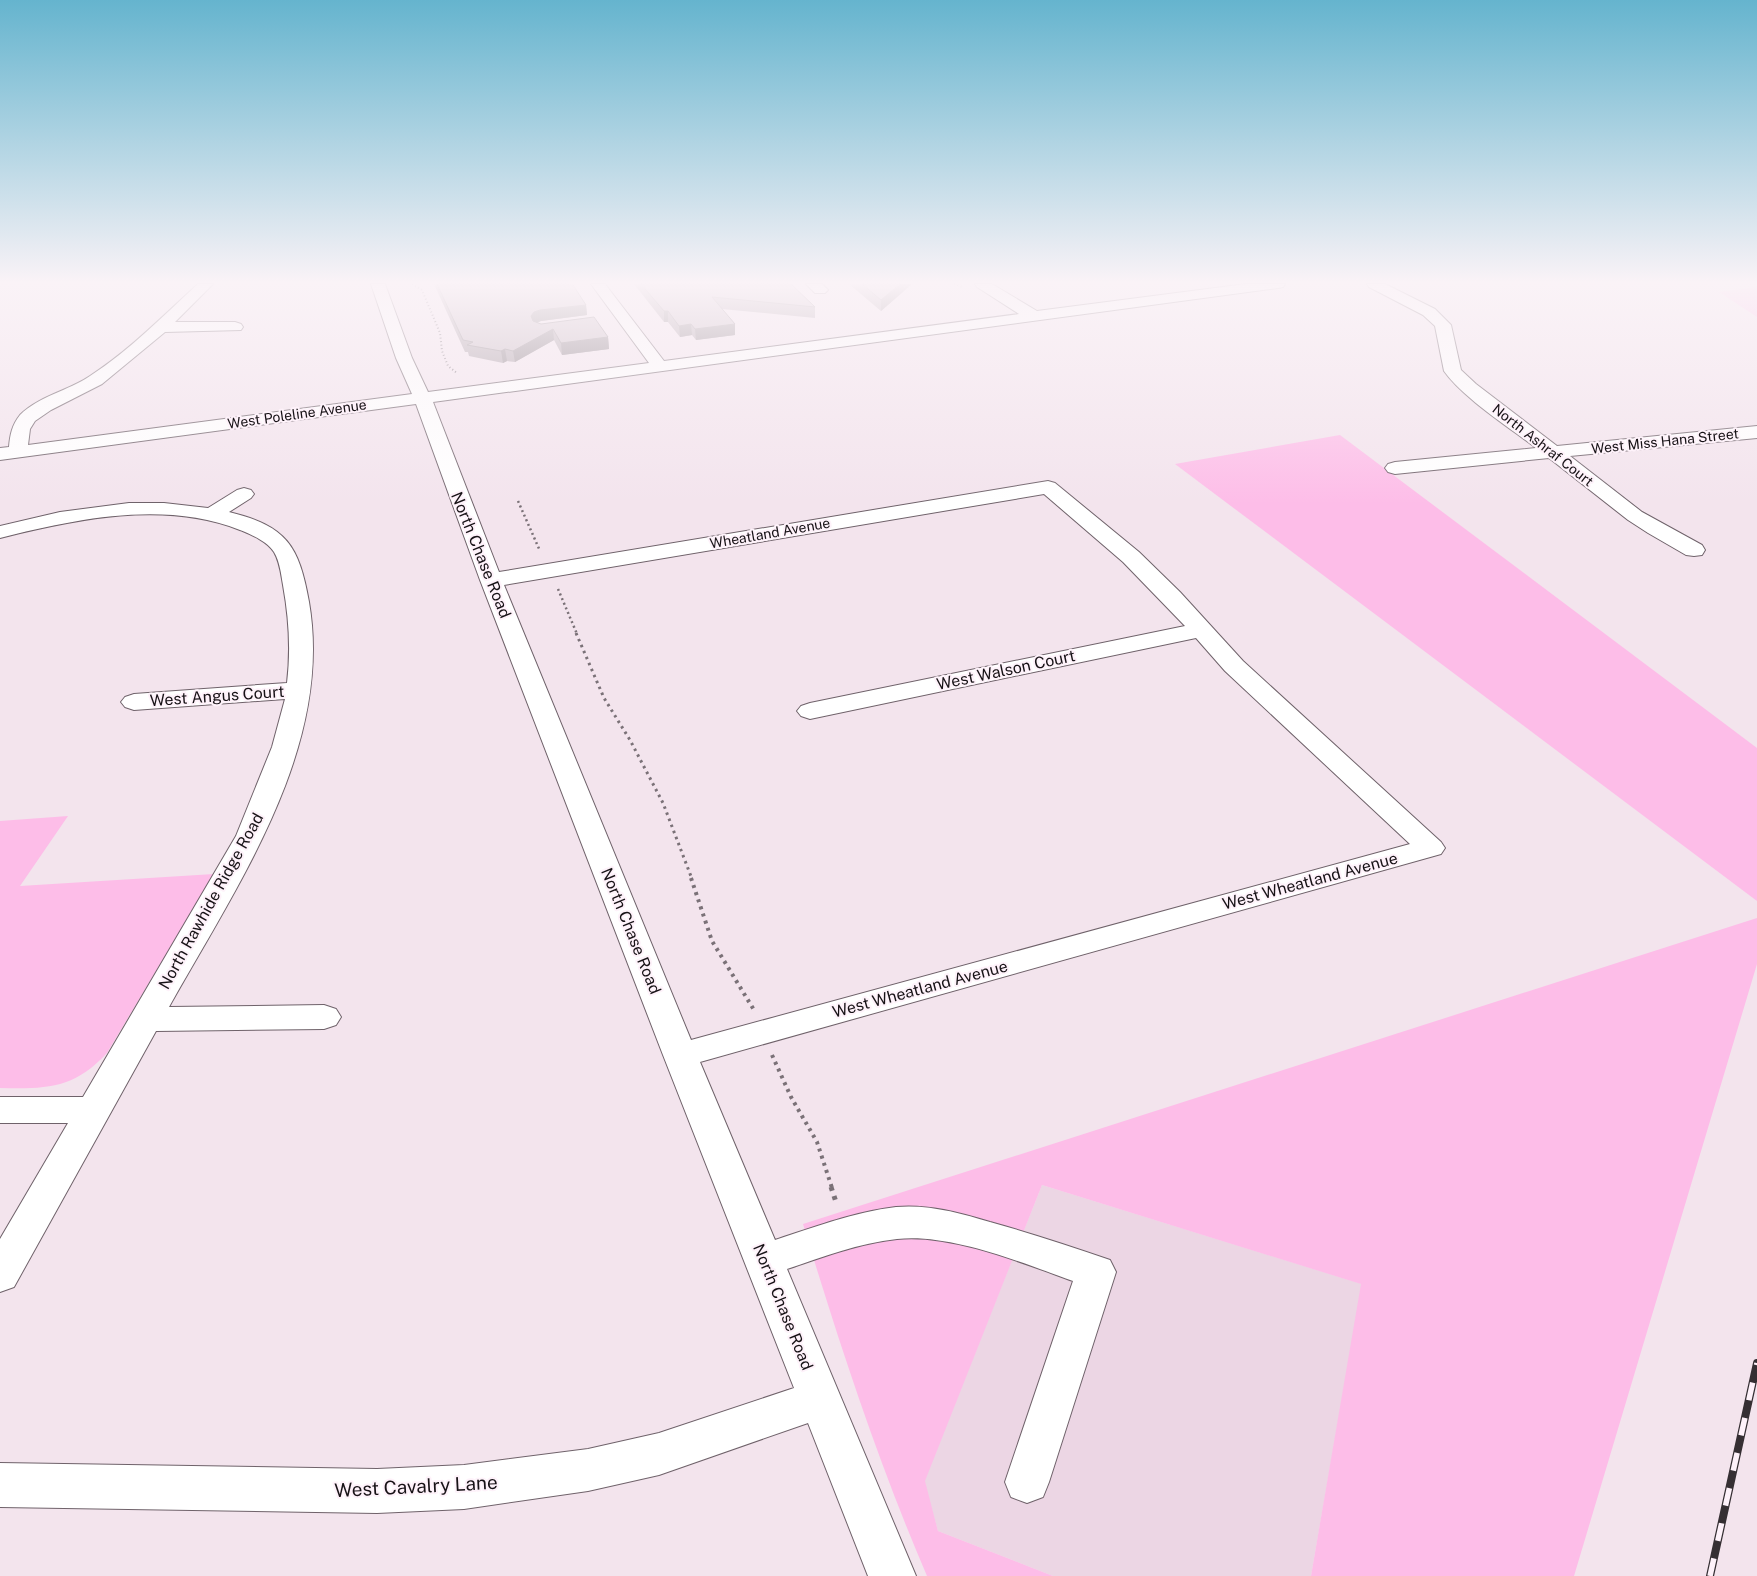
<svg xmlns="http://www.w3.org/2000/svg" width="1757" height="1576" font-family="'Public Sans',sans-serif">
<style>
.built{fill:#ecd6e4}
.green{fill:#fdbde8}
.lines{fill:none;stroke-linecap:round;stroke-linejoin:round}
.minor-casing{stroke:#6f626a;stroke-width:2}
.path-far4{stroke:#7a7177;stroke-width:2;stroke-dasharray:1 2.5;stroke-linecap:butt}
.path-far3{stroke:#7a7177;stroke-width:2.5;stroke-dasharray:2 3;stroke-linecap:butt}
.path-far2{stroke:#7a7177;stroke-width:3;stroke-dasharray:2.5 4;stroke-linecap:butt}
.path-far1{stroke:#7a7177;stroke-width:4;stroke-dasharray:3 4.5;stroke-linecap:butt}
.path{stroke:#7a7177;stroke-width:5;stroke-dasharray:4 5.5;stroke-linecap:butt}
.minor{fill:#fff;fill-rule:evenodd}
.rail-casing{stroke:#352f33;stroke-width:8}
.rail{stroke:#fef2fa;stroke-width:5.5;stroke-dasharray:18;stroke-linecap:butt}
.wall{fill:#a99da5}
.shaded-wall{fill:#8a8086}
.building{fill:#c5b7c0;stroke:#8a8086}
.labels{text-anchor:middle;dominant-baseline:central;stroke-width:4;stroke-linejoin:round;paint-order:stroke}
.far-street-label{font-size:14px;fill:#171216;stroke:#fef2fa}
.street-label{font-size:16px;fill:#171216;stroke:#fef2fa}
.near-street-label{font-size:19px;fill:#171216;stroke:#fef2fa}
</style>
<rect width="100%" height="100%" fill="#f3e4ed"/>
<polygon class="built" points="1042,1185 1362,1284 1311,1576 1053,1576 938,1531 924,1481"/>
<g class="green">
<polygon points="1757,287 1757,317 1719,292"/>
<polygon points="1340,435 1757,748 1757,901 1175,464"/>
<path d="M68 816 20 886 214 874 107 1053C74 1089 46 1089 0 1088V821Z"/>
<path d="M1757 918V964L1574 1576H1311L1361 1284 1042 1185 925 1481 938 1531 1053 1576H927C878 1462 839 1343 803 1224Z"/>
</g>
<g class="lines">
<defs>
<g id="minor">
<path d="M198 284H213L175 322H235L241 324 243 327 241 330 165 332 102 384 51 410 35 421 30 429 28 445 412 394 396 358 371 284H385L412 358 428 392 649 363 591 284H605L664 361 1019 314 977 287 975 284H992L1037 311 1246 284H1285L1283 287 1278 288 433 402 499 572 1048 481 1055 483 1139 552 1180 592 1243 661 1441 842 1445 848 1441 854 700 1062 775 1240C815 1227 854 1212 896 1207 928 1204 960 1213 990 1222 1030 1233 1070 1246 1110 1260L1116 1272 1049 1482 1043 1497 1027 1503 1011 1497 1005 1482 1073 1281C1023 1263 950 1233 897 1239 859 1243 823 1257 787 1269L916 1576H868L808 1423 659 1475 588 1491 464 1509 377 1513 0 1507V1463L377 1469 464 1465 588 1449 659 1433 794 1388 663 1055 480 580 416 404 0 460V448L9 447C10 435 12 425 20 415 39 396 68 391 90 376 130 350 163 316 198 284ZM1044 494 1123 562 1185 626 810 703 801 706 797 711 801 716 810 719 1196 638 1225 671 1410 844 691 1040 504 585Z"/>
<polygon points="806,284 822,284 828,290 825,293 815,293"/>
<path d="M1367 284H1385L1435 309 1451 325 1461 370 1476 384 1557 446 1757 426V438L1570 456 1642 512 1702 545 1705 550 1702 555 1694 556 1686 555 1648 533 1628 520 1549 458 1395 474 1388 472 1385 468 1388 464 1395 462 1536 448C1510 428 1462 397 1444 371L1435 326 1423 315 1369 287Z"/>
<path d="M244 488 251 490 254 494 251 498 229 512C287 526 299 546 309 602 334 747 237 885 169 1007L324 1005 336 1009 341 1017 336 1025 324 1029 156 1031 14 1287 0 1292V1239L68 1123H0V1097H83L236 836 272 747 285 699 134 710 125 707 121 702 125 697 134 694 287 683C291 650 289 618 283 585 281 574 280 562 274 552 267 541 252 535 240 530 164 500 76 519 0 538V526L60 512 129 503H164L208 508 237 490Z"/>
</g>
</defs>
<use href="#minor" class="minor-casing"/>
<g class="path-far4">
<polyline points="412,284 422,290 440,333 442,351 448,366 457,373"/>
<polyline points="954,284 963,287"/>
</g>
<g class="path-far3">
<polyline points="518,501 540,551"/>
<polyline points="558,589 577,634"/>
</g>
<polyline class="path-far2" points="576,633 604,698 630,740 663,803 692,879"/>
<g class="path-far1">
<polyline points="691,878 712,941 754,1010"/>
<polyline points="772,1055 791,1097 817,1142 832,1188"/>
</g>
<polyline class="path" points="831,1187 837,1205"/>
<use href="#minor" class="minor"/>
<defs>
<polyline id="rail" points="1710,1576 1757,1363"/>
</defs>
<use href="#rail" class="rail-casing"/>
<use href="#rail" class="rail"/>
</g>
<g class="wall">
<polygon points="434,284 568,284 586,305 587,315 541,321 537,323 608,337 609,349 562,355 554,340 515,362 507,361 503,363 469,356 468,352 465,352"/>
<polygon points="634,284 791,284 815,307 815,318 722,309 735,324 735,335 696,340 692,335 680,337 668,322 664,322"/>
<polygon points="849,284 912,284 881,311"/>
</g>
<g class="shaded-wall">
<polygon points="900,284 912,284 881,311 881,300"/>
<polygon points="586,305 587,315 541,321 535,323 532,327 531,316 534,312 540,310"/>
<rect x="664" y="311" width="4" height="11"/>
<polygon points="691,324 692,335 680,337 679,326"/>
<polygon points="735,324 735,335 696,340 695,329"/>
<polygon points="553,329 554,340 515,362 513,351"/>
<polygon points="608,337 609,349 562,355 561,343"/>
<polygon points="505,349 507,361 503,363 501,351"/>
</g>
<g class="building">
<polygon points="437,284 568,284 569,285 573,285 586,305 540,310 534,312 531,316 533,321 541,324 594,317 608,337 561,343 553,329 513,351 505,349 501,351 467,345 473,342 463,340"/>
<polygon points="641,284 791,284 815,307 712,297 735,324 695,329 691,324 679,326 668,311 664,311"/>
<polygon points="862,284 900,284 881,300"/>
</g>
<linearGradient id="sky" x2="0" y2="1"><stop stop-color="#65b4ce"/><stop offset="0.56" stop-color="#faf3f7"/><stop offset="1" stop-color="#faf3f7" stop-opacity="0"/></linearGradient>
<rect width="1757" height="504" fill="url(#sky)"/>
<g class="labels">
<g class="far-street-label">
<text transform="translate(297 414) rotate(-8)">West Poleline Avenue</text>
<text transform="translate(1665 441) rotate(-6)">West Miss Hana Street</text>
<text transform="translate(1543 445) rotate(38)">North Ashraf Court</text>
<text transform="translate(770 533) rotate(-10)">Wheatland Avenue</text>
</g>
<g class="street-label">
<text transform="translate(481 555) rotate(68)">North Chase Road</text>
<text transform="translate(1006 670) rotate(-12)">West Walson Court</text>
<text transform="translate(217 696) rotate(-4)">West Angus Court</text>
<text transform="translate(1310 881) rotate(-15)">West Wheatland Avenue</text>
<text transform="translate(211 901) rotate(-61)">North Rawhide Ridge Road</text>
<text transform="translate(631 931) rotate(68)">North Chase Road</text>
<text transform="translate(920 989) rotate(-15)">West Wheatland Avenue</text>
<text transform="translate(783 1307) rotate(68)">North Chase Road</text>
</g>
<g class="near-street-label">
<text transform="translate(416 1486) rotate(-3)">West Cavalry Lane</text>
</g>
</g>
</svg>
